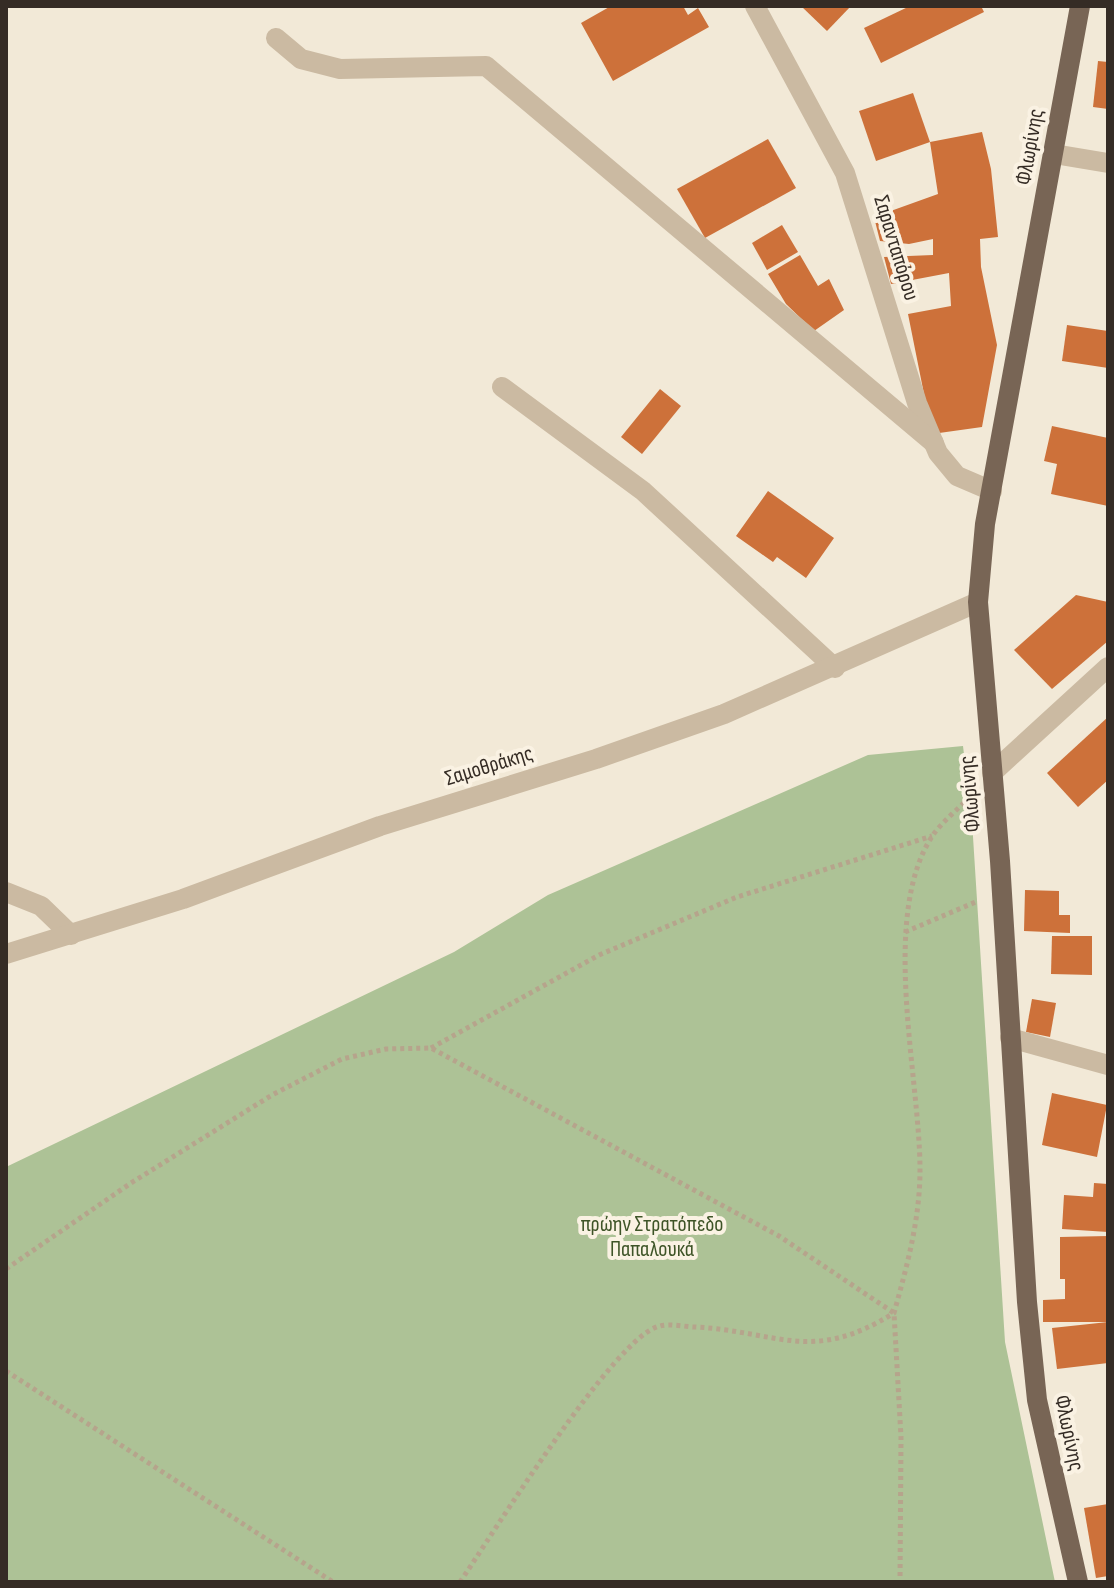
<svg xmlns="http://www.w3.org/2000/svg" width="1114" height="1588" font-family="'Sofia Sans Condensed',sans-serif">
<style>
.green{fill:#adc296}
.building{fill:#cd713a}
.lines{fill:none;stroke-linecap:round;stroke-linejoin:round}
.path{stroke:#b6a48c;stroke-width:5;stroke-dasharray:4 4;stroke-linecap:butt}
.minor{stroke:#cbbaa2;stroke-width:20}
.major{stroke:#786555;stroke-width:20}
.labels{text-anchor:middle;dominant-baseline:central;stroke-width:8;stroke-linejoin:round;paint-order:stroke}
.street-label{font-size:22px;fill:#352c25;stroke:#faf2e3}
.park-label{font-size:22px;fill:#3e5427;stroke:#faf2e3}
</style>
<rect width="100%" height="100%" fill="#f2e9d7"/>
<polygon class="green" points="963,746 972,821 1005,1342 1055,1582 6,1582 6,1167 454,952 548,895 868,755"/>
<g class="building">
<polygon points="611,6 683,6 688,15 698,8 709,27 613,81 581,23"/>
<polygon points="801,6 851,6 827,31"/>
<polygon points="910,6 981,6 984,12 881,63 864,28"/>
<polygon points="1098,61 1108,62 1108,109 1093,107"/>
<polygon points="913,93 930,142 876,161 859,111"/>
<polygon points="982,132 991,169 998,237 980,239 981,267 997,345 982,427 932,434 908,314 951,306 949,273 891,284 884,257 933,255 933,239 909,244 880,241 874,217 938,194 930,142"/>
<polygon points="768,139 796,188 705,238 677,189"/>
<polygon points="782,225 798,252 767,270 752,243"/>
<polygon points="800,255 818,286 829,279 844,310 814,331 786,304 768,274"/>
<polygon points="1067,325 1108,331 1108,368 1062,361"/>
<polygon points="660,389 681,406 642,454 621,437"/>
<polygon points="1052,426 1108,438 1108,506 1051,494 1057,464 1044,461"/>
<polygon points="768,491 834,538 806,578 777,557 773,562 736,536"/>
<polygon points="1076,595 1108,602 1108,641 1052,689 1014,650"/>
<polygon points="1108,717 1108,780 1078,807 1047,773"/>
<polygon points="1025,890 1059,891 1059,915 1070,915 1070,933 1024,931"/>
<polygon points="1052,936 1092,936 1092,975 1051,974"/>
<polygon points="1032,999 1056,1003 1050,1037 1026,1032"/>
<polygon points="1052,1093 1107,1105 1097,1157 1042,1145"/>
<polygon points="1094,1183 1108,1184 1108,1232 1062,1229 1064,1195 1093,1197"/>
<polygon points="1108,1236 1108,1322 1043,1322 1043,1300 1065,1299 1065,1279 1060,1279 1060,1237"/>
<polygon points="1108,1322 1108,1363 1057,1369 1052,1328"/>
<polygon points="1108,1504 1108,1576 1096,1578 1084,1508"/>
</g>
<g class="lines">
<g class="path">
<polyline points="905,932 978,901"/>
<polyline points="431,1048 599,955 737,897 932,836"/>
<polyline points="6,1269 131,1183 272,1095 342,1059 386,1049 431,1048 779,1236 894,1313 901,1437 900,1582"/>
<polyline points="6,1371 333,1582"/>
<path d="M460 1582C491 1537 616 1334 660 1326 670 1323 685 1327 696 1327 780 1332 812 1364 894 1313 907 1266 920 1219 920 1170 920 1077 879 915 933 835 943 821 959 808 971 796"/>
</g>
<g class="minor">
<polyline points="755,6 845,173 917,403 938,453 957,476 992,491"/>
<polyline points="276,38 301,59 340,69 486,66 934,443"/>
<polyline points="1054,154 1108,163"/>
<polyline points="502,387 643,491 835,668"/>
<polyline points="992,773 1108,667"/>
<polyline points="6,892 41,906 71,935"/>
<polyline points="6,954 183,899 380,826 596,759 724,714 978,602"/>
<polyline points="1010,1038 1108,1065"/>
</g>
<polyline class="major" points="1078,1582 1037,1400 1027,1302 1000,861 978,602 985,524 1080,6"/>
</g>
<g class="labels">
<g class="street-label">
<text transform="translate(1030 147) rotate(-80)">Φλωρίνης</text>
<text transform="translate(896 248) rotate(73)">Σαρανταπόρου</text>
<text transform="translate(489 766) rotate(-17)">Σαμοθράκης</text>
<text transform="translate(970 794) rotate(-95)">Φλωρίνης</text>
<text transform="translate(1069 1433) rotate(78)">Φλωρίνης</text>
</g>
<g class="park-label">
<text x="652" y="1224">πρώην Στρατόπεδο<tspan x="652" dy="25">Παπαλουκά</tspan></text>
</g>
</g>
<rect width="1114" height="1588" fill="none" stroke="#352c25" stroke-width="16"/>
</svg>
